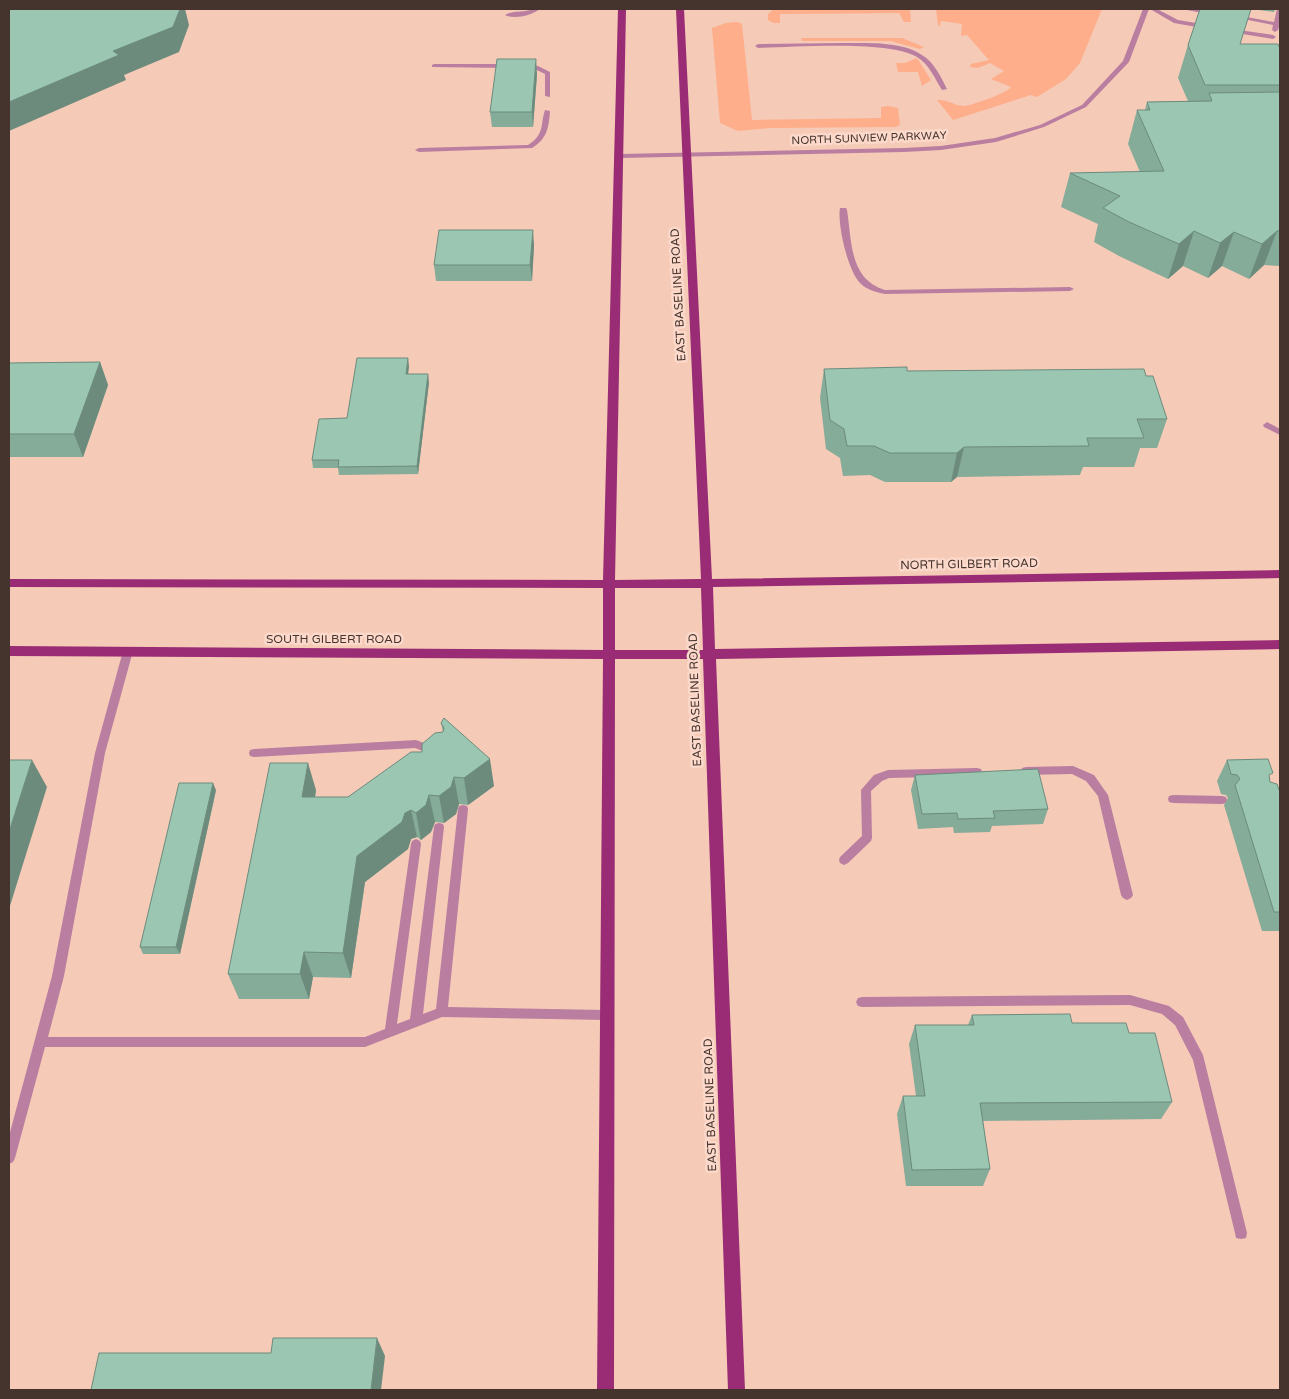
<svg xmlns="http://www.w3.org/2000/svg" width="1289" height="1399" font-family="'Varela Round',sans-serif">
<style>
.green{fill:#feae8a}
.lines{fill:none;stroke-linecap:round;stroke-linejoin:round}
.service{fill:#ba7ea0;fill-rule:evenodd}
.minor{fill:#ba7ea0;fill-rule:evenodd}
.primary{fill:#992c74;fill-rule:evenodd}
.wall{fill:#85ab99}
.shaded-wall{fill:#6c8b7d}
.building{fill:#9bc7b2;stroke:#6c8b7d}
.labels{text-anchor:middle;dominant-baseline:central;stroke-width:5;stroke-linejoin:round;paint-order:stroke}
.far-street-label{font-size:11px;fill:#45342d;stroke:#fcd9ca}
.street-label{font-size:12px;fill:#45342d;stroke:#fcd9ca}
</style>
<rect width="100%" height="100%" fill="#f5cab7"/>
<g class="green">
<polygon points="774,9 910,9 911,22 904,22 899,13 780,14 780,23 773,23 768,20 768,14"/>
<path d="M936 9H1102L1080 63 1066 79 1037 97 1031 95 953 120 937 100C948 99 955 106 964 106 973 105 1007 93 1011 87L991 79 1004 71 990 63 978 68 970 67 971 64 989 60 967 35 961 36 962 24 941 21 940 26 938 25Z"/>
<polygon points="737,22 742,24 752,120 881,118 881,107 888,106 898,108 900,125 895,127 770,128 738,131 720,123 712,28 726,23"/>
<polygon points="801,38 902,38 924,47 920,49 890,41 802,41"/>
<polygon points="917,58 931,80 922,86 918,72 898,72 896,63 905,63"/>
</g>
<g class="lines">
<g class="service">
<path d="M533 9H540C532 15 514 20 505 15 513 10 524 13 533 9Z"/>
<polygon points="1150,9 1157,9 1178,20 1208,25 1211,27 1208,29 1174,23"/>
<polygon points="1182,9 1196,9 1215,13 1212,15"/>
<polygon points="1277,9 1280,9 1280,24 1278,30 1275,32 1272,30 1273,25 1233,17 1236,15 1274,22"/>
<polygon points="1232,29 1273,35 1276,37 1273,39 1230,32 1230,30"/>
<path d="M842 43C865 43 903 41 922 55 934 62 941 77 947 89L942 90C935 79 929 64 917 57 890 40 793 47 758 48L755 46 758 44Z"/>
<polygon points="434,64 508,64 511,66 508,68 432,67 432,65"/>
<polygon points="525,64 538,66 550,72 550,97 545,96 545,74 535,69 523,67 523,65"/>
<path d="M545 110 550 111C549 127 547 139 532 148L419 152 415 150 419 148 528 145C545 134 540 125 545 110Z"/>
<path d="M840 208H846L847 210C852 241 849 279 885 290L1070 287 1074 289 1070 291 885 294C876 292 867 290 860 283 848 271 837 224 840 208Z"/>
<polygon points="1267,422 1280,429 1280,435 1264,427 1263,425"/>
<polygon points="128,647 133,651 105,753 64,976 48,1037 365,1037 385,1029 411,844 412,841 416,839 420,841 421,844 397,1024 410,1019 434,827 435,824 439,823 443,824 444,827 423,1014 436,1009 458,809 459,806 463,805 467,806 468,809 448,1007 606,1010 610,1011 612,1015 610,1019 606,1020 442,1017 365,1047 45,1047 15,1158 13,1162 9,1164 9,1136 52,976 95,753 123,651"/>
<polygon points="416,740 437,748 438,751 437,754 433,755 415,748 254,757 250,756 249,753 250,750 254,749"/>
<polygon points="1073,766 1094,775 1108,795 1133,895 1131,898 1127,900 1123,898 1121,895 1098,796 1086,781 1072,774 1026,775 1022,774 1021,771 1022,768 1026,767"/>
<polygon points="977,768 981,769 982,772 981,775 977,776 889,778 882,781 871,791 872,838 871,841 848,863 844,865 840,863 839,860 840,857 862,836 861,790 874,775 888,770"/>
<polygon points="1173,795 1222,796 1226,797 1227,800 1226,803 1222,804 1173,803 1169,802 1168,799 1169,796"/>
<polygon points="1130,995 1169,1006 1183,1017 1203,1055 1247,1233 1246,1238 1241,1239 1236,1238 1235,1233 1193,1060 1175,1025 1162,1014 1130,1005 862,1007 858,1006 856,1002 858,998 862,997"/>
</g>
<polygon class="minor" points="1143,9 1149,9 1129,62 1086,107 1044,127 996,142 941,150 904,152 620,158 616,156 620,154 904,148 941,146 995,138 1040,125 1082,105 1123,61"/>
<path class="primary" d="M618 9H626L615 580 701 579 676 9H684L712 579 1280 570V578L713 587 715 649 1280 640V649L716 659 745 1390H728L703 659H615L614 1390H597L603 659 9 656V646L603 650V588L9 587V579L603 580ZM615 588H701L703 650H615Z"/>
</g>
<g class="wall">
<polygon points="1200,9 1275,9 1274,12 1251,9 1240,44 1280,49 1280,266 1264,265 1249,279 1222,266 1208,278 1183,266 1168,279 1119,256 1094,242 1098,224 1061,207 1070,173 1140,172 1128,144 1137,110 1145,110 1147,102 1188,101 1178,78 1188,45"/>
<polygon points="537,74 533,127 492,127 490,112"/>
<polygon points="534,245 532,281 436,281 434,265"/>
<polygon points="100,362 108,385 83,457 9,457 9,363"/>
<polygon points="409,366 408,374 429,382 418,474 339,475 338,468 313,468 312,460 347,418"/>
<polygon points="824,369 1146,376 1167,419 1157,448 1140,448 1134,467 1083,467 1080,475 957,477 951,482 885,482 870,475 843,476 840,458 826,449 820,398"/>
<polygon points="441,723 494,786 468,805 459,804 456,814 444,823 435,822 431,832 421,840 417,837 411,839 408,849 365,882 351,978 313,977 309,999 239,999 228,974 316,790 315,797 348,797 422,752 443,732"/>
<polygon points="1227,760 1270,779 1270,782 1279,790 1280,790 1280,931 1262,931 1224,805 1228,798 1226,795 1221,794 1217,781"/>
<polygon points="915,775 1048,809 1043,824 992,826 990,832 954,833 953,827 918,829 911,790"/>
<polygon points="216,790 180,954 143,954 140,947"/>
<polygon points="972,1015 1072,1023 1129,1033 1172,1102 1161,1119 983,1121 990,1169 983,1186 906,1186 897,1114 903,1096 916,1096 909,1044 915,1025 968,1025"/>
</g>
<g class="shaded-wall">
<polygon points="173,9 185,9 189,25 179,52 124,75 126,80 9,131 9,102 113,51"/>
<polygon points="536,59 537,74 533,127 532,112"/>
<polygon points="533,230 534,245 532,281 530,265"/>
<polygon points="1194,231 1183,266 1168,279 1179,244"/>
<polygon points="1277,231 1264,265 1249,279 1262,244"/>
<polygon points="1234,232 1222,266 1208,278 1220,243"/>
<polygon points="408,358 409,366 407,382 406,374"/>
<polygon points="100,362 108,385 83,457 74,434"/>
<polygon points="428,374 429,382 418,474 417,466"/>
<polygon points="964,447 957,477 951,482 957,453"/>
<polygon points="490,759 494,786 468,805 464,778"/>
<polygon points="32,760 47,787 9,909 9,832"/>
<polygon points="308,763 316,790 311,824 302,797"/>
<polygon points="454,777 459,804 456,814 444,823 439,796"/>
<polygon points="213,783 216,790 180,954 176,947"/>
<polygon points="429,795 435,822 431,832 421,840 416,813"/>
<polygon points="411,810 417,837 411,839 408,849 365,882 351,978 343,953 357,856 405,813"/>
<polygon points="304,952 313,977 309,999 300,974"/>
<polygon points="377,1338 385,1356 381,1390 371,1390"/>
</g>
<g class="building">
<polygon points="9,9 180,9 173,27 113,51 119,55 9,102"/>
<polygon points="1200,9 1251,9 1240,44 1278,44 1280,49 1280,85 1205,85 1188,45"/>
<polygon points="497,59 536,59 532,112 490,112"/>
<polygon points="1280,92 1280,231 1277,231 1262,244 1234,232 1220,243 1194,231 1179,244 1129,222 1103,208 1120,196 1070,173 1164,171 1137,110 1150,110 1147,102 1212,101 1209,93"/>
<polygon points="439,230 533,230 530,265 434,265"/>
<polygon points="357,358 408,358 406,374 428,374 417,466 338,467 339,460 312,460 319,419 347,418"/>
<polygon points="100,362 74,434 9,434 9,363"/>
<polygon points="907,367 907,371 1144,369 1146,376 1153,376 1167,419 1137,419 1144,438 1087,438 1089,446 964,447 957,453 890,453 874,446 847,446 844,429 830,420 824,369"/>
<polygon points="444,718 490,759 464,778 454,777 451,787 439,796 429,795 426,805 416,813 411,810 405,813 402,822 357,856 343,953 304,952 300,974 228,974 270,763 308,763 302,797 348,797 411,752 422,752 422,744 435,733 443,732 444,728 441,723"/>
<polygon points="1268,759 1273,773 1269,775 1270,782 1277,784 1279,790 1280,790 1280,912 1274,912 1235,785 1240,779 1237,775 1231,774 1227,760"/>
<polygon points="9,760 32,760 9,832"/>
<polygon points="1038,769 1048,809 993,811 995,818 958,819 957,813 922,814 915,775"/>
<polygon points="179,783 213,783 176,947 140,947"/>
<polygon points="1070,1014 1072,1023 1126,1023 1129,1033 1155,1033 1172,1102 980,1103 990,1169 912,1170 903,1096 925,1096 915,1025 974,1025 972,1015"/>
<polygon points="273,1338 377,1338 371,1390 91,1390 99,1353 271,1353"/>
</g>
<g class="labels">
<g class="far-street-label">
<text transform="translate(869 138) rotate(-2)">NORTH SUNVIEW PARKWAY</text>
</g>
<g class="street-label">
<text transform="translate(678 295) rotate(-93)">EAST BASELINE ROAD</text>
<text transform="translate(969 564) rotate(-1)">NORTH GILBERT ROAD</text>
<text x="334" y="639">SOUTH GILBERT ROAD</text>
<text transform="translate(695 700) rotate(-92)">EAST BASELINE ROAD</text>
<text transform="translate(710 1105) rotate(-92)">EAST BASELINE ROAD</text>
</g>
</g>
<rect width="1289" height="1399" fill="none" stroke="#45342d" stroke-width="20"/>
</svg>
